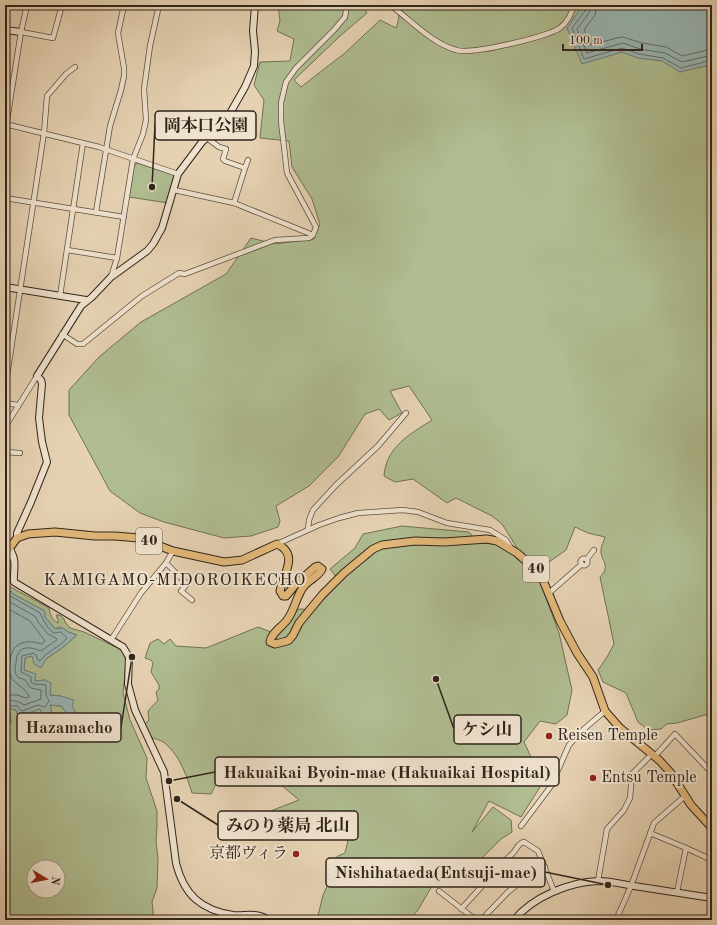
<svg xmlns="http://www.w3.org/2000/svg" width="717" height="925" font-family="'Old Standard TT','Noto Serif JP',serif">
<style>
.green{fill:#afbd91;stroke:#707156;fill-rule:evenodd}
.water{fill:#98b6b4;stroke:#6e7c77}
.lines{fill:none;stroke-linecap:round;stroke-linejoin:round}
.shore{stroke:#646e68;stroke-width:1}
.street-casing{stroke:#5e5041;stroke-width:6}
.secondary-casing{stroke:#30251b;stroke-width:8}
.primary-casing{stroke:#30251b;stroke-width:9}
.street{stroke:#efe2ce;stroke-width:4.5}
.secondary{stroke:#efe2ce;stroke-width:6}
.primary{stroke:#e3b97a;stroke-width:7}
.poi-dot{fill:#8f2418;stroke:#efe2ce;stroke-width:1.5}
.labels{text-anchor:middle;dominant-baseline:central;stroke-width:4;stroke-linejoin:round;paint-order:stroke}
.shield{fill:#efe2ce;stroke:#695e51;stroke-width:1}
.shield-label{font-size:15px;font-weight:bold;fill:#30251b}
.poi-label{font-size:16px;fill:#30251b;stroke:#efe2ce;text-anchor:start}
.neighbourhood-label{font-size:17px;letter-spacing:1px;fill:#30251b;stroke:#efe2ce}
.leader{fill:none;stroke:#30251b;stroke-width:1.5}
.callout-dot{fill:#30251b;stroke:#efe2ce;stroke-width:1.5}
.callout{fill:#efe2ce;stroke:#30251b;stroke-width:1.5}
.callout-label{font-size:17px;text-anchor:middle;font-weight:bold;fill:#30251b}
</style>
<rect width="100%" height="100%" fill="#e6d2b3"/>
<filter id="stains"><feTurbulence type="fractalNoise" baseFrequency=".005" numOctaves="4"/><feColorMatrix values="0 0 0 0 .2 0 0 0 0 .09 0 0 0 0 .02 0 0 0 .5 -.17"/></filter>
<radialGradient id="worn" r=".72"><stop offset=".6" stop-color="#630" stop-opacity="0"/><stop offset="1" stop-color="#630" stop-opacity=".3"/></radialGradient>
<g class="green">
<path d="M278 5H362L367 13 340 36 294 80 301 87 345 53 380 20 396 28C399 20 401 11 394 5H712V713L677 723 667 724 661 729 648 730 638 722 626 693 603 682 598 670 607 657 614 644 600 577C612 565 600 561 601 550 601 546 604 541 605 537L588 533 575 527 566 550 549 562 538 568 526 562 502 524 492 516 456 498 447 503 413 479 395 482 384 476C386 447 410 434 432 420L409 386 390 391 402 413 389 420 379 409 365 414 338 457 309 486 276 506 280 521 278 527 251 536 224 538 164 522 140 513 110 491 69 415V390L99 357 141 322 226 274 251 238 275 244 314 239 320 224 312 199 292 167 289 141 260 138 264 100 254 85 260 62 290 61 294 39 277 31 280 21Z"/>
<polygon points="137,163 176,176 168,203 129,197 134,166"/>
<path d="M402 526 469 532 479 543 495 544 507 550 542 580 543 590 559 633 572 690 567 715 556 724 540 721 524 742 531 757 549 773 521 817 489 801 472 832 493 807 511 820 512 832 501 839 483 857 482 863 465 880 463 887 440 872 418 910 409 920H317L323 895 330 880 329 870 332 861 338 856 345 853 350 832 344 827 336 825 267 829 256 825 255 817 299 800 280 784 251 776 227 761 211 794 192 793C187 777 181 759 169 747 164 741 157 739 149 737L144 725 149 720 148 711 158 700 156 692 159 689V685L151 672 153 663 151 660 145 658 150 643 158 639 164 644 170 639 176 646 206 648 258 627 271 632 299 609 314 610 340 582 330 569 355 548 363 534Z"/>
<path d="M5 584 49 608C50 614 52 620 58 623V620L56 615H60L64 619 65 622 70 628 84 632 120 649 124 654 126 662 123 693 130 720 147 758 146 778 157 811V826L156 841 158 859 157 888 152 902 154 920H5V802L9 793 10 764 6 730 11 722 9 709 16 710 18 716 40 709 67 725 52 715 50 705 61 706 70 717 75 715 61 696 50 695 45 680 35 681 24 671 25 658 32 656 46 659 62 648 77 635 68 632 60 627 55 629 45 617 44 611 13 594 7 589H5ZM34 867H58V891H34Z"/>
</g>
<g class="water">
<polygon points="583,5 712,5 712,63 710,65 680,72 662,61 638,58 622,52 582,64 567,28"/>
<polygon points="5,589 11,591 13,594 45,611 45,617 55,629 63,628 68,632 77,635 62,648 46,659 41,668 34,664 32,656 25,658 24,670 36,674 35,681 45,680 51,683 50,695 61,696 74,700 72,706 75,711 75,715 83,720 84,727 70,717 61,706 50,705 52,715 68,725 66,732 46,725 40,709 18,717 16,710 9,709 11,722 6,730 10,764 9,793 5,802"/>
</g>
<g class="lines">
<g class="shore">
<polyline points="586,5 585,11 572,28 584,59 622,48 639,54 663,58 681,68 712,60"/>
<polyline points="591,5 589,13 577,29 587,53 623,43 640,49 665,53 682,62 712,55"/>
<polyline points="597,5 595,15 584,30 591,45 617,38 623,37 642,43 666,47 682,56 712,49"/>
<path d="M5 593 40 613C42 618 49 631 54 633 55 633 60 632 61 632L67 638C60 647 47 651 40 661L38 660 36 655 33 653 22 656 21 672 31 677V682L34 684 46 685V695L49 701 45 707 38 705 22 711 17 706H8L5 709 7 721 5 725"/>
<path d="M5 599 36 617 38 622 48 634 56 638 57 640 41 651C28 646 17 645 16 663 15 667 14 672 17 676 19 679 23 678 25 680 27 682 28 686 31 688L41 690V699L24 705C18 701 12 699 5 702"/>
<path d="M5 607 30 621 45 641 41 644C25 638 11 644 10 662 9 667 9 672 11 677 15 685 28 689 29 697L26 698 17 695H5"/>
</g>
<defs>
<g id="street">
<path d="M390 5C411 20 431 43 456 50 472 55 546 37 560 28 568 22 571 14 574 5"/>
<polyline points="21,32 53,38 62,5"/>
<polyline points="5,124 99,147 178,174"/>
<polyline points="5,133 21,32 27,5"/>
<polyline points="207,138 219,147 226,149 223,159 225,161 245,168 234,203"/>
<polyline points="245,168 248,160"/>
<polyline points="174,190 234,203 313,235 316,227 287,173 281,121 281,103 286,82 296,68 334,30 345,17 347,5"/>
<polyline points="5,198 124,217"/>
<polyline points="96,212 110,126 121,90 124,76 124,68 118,33 124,5"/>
<polyline points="67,250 117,258"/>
<polyline points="111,277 117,258 133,159 143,134 146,120 144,89 150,46 159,5"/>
<polyline points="60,296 83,143"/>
<polyline points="62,334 77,344 83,344 142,296 179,273 185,274 275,240 309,238 313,235"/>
<polyline points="5,389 44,133 47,96 66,74 75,67"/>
<polyline points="5,403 18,405"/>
<polyline points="5,427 37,376"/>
<polyline points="5,452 20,453"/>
<polyline points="308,529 309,520 313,510 336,485 378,446 406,413"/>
<polyline points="277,544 319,525 339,518 358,513 403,510 418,512 447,523 490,530 506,540 511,548"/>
<circle cx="584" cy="562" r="3.5"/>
<polyline points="587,559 594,550"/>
<polyline points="166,563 187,584 181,591 192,600"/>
<polyline points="5,565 12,551"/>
<polyline points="549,593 582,564"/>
<polyline points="111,640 141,593 166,563 173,551"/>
<polyline points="655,756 675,734 711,772"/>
<polyline points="521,826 551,786 569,745 584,729 605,711"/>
<polyline points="650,833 686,848 677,892"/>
<polyline points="686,848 712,860"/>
<polyline points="598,881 607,829 624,810 630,798 632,774 652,754"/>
<polyline points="439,891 476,920"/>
<path d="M461 909C479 890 495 871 513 853 517 849 518 843 524 842L538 851 554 891"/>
<polyline points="481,920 508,892 528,876 545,867"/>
<polyline points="576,920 583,918 594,920"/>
<polyline points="616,920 631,886 654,823 685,796"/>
</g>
<g id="secondary">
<polyline points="5,30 21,32"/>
<polyline points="5,287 86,300"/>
<polyline points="17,538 17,533 31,502 47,462 42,442 39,418 42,384 41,380 37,376 81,306 92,297 111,277 147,251 153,244 162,228 178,174 202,142 225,122 245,87 254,66 255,51 253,31 255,5"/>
<path d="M9 549C18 559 13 571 14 582L123 647 129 657 128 684 135 710 164 772 176 863C184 895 201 910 233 915 241 916 248 914 255 915 260 915 265 918 270 920"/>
<path d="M514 920C533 897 569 882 598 881 610 881 622 884 634 886 660 890 686 894 712 898"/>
</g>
<path id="primary" d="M5 548 9 549 17 538 28 534 55 532 95 536H115L139 538 173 551 224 562 242 560 277 544C299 554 284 573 280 591L283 596H286L296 584 315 567 318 566 322 569C319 576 309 580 304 586 296 596 295 610 287 620 282 627 271 633 270 642L275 644 287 641 289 640 293 635 299 623 322 595 344 573 373 549 382 545 415 541 444 542 487 539 497 541 517 553 540 573 560 621 577 653 593 677 605 711 620 728 659 760 670 772 691 805 712 828"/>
</defs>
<use href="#street" class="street-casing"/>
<use href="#secondary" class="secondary-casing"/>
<use href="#primary" class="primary-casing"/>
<use href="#street" class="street"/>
<use href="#secondary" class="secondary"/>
<use href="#primary" class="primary"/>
</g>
<g class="poi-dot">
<circle cx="549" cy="736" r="4"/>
<circle cx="593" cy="778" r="4"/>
<circle cx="296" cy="854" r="4"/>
</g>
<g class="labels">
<g class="shield">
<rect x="136" y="528" width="26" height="26" rx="3"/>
<rect x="523" y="556" width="26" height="26" rx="3"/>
</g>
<g class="shield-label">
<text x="149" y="541">40</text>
<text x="536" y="569">40</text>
</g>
<g class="poi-label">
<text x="557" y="736">Reisen Temple</text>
<text x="601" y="778">Entsu Temple</text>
<text x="288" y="854" text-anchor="end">京都ヴィラ</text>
</g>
<g class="neighbourhood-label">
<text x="175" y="580">KAMIGAMO-MIDOROIKECHO</text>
</g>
</g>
<path class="leader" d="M152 187L155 125M132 657L121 727M436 679L454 729M169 781L215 772M177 799L218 825M608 885L545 872"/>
<g class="callout-dot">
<circle cx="152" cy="187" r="4"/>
<circle cx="132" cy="657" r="4"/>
<circle cx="436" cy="679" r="4"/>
<circle cx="169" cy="781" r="4"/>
<circle cx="177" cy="799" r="4"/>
<circle cx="608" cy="885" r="4"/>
</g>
<g class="callout">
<rect x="155" y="111" width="101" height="29" rx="4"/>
<rect x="17" y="713" width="104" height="29" rx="4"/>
<rect x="454" y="715" width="67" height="29" rx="4"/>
<rect x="215" y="757" width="344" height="29" rx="4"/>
<rect x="218" y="811" width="140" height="29" rx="4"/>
<rect x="326" y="858" width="219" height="29" rx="4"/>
</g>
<g class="callout-label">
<text x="206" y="131">岡本口公園</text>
<text x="69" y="733">Hazamacho</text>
<text x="487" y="735">ケシ山</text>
<text x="387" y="778">Hakuaikai Byoin-mae (Hakuaikai Hospital)</text>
<text x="288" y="831">みのり薬局 北山</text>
<text x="436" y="878">Nishihataeda(Entsuji-mae)</text>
</g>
<rect width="717" height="925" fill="none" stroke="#e6d2b3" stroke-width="20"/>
<rect x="6" y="6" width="705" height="913" fill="none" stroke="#30251b" stroke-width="2"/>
<rect x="10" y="10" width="697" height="905" fill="none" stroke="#30251b"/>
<g transform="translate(46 879) rotate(100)"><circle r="19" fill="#efe2ce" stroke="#a39686"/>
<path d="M0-3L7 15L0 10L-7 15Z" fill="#8f2418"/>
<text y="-6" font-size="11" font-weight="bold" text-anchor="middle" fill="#30251b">N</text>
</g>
<path d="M563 44v6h79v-6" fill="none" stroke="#30251b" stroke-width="2"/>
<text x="569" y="44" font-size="12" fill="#30251b" stroke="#efe2ce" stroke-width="3" paint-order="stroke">100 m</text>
<rect width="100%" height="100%" filter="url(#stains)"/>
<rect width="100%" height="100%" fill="url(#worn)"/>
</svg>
